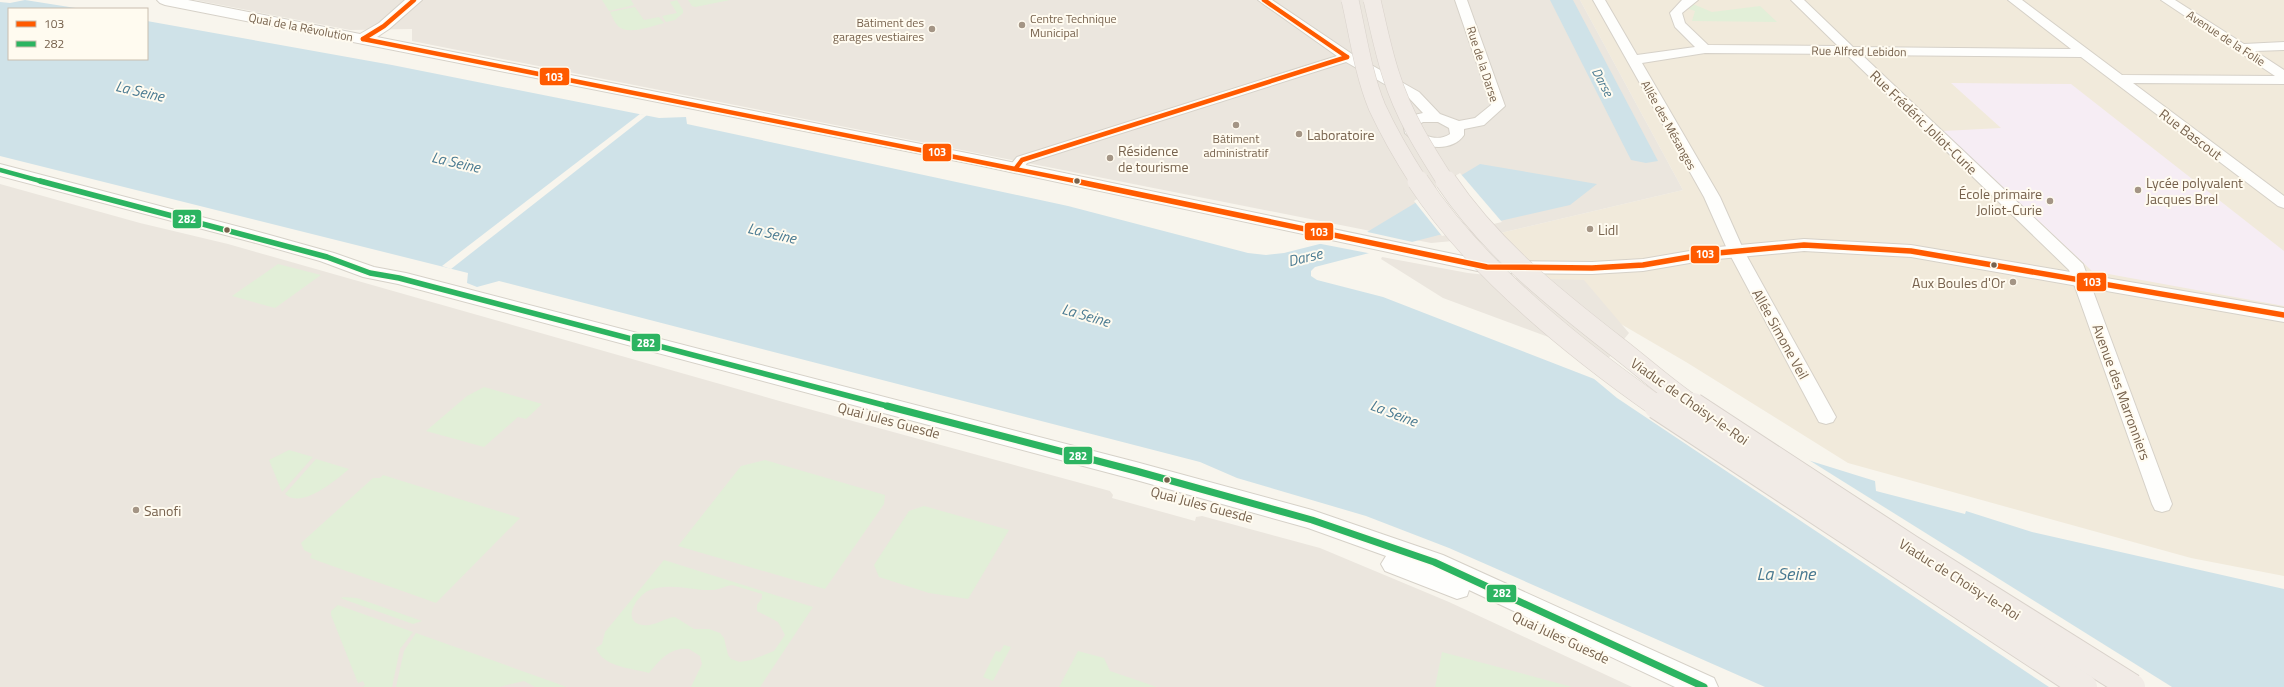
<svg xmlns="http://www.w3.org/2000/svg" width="2284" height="687" font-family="'Titillium Web',sans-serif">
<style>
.residential{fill:#f1eadb}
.industrial{fill:#ebe6de}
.education{fill:#f6edf4}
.green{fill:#e2efd8;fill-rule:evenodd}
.water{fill:#cfe2e8}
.pier{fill:#f8f5ed}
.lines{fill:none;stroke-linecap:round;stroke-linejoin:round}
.street-casing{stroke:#d6d1c8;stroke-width:2}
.secondary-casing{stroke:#d6d1c8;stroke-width:2}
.street{fill:#fefefc;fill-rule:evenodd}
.secondary{fill:#fefefc;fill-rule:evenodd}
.highway-bridge-far2-casing{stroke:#d9d2cb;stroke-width:18;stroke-linecap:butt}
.highway-bridge-far1-casing{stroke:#d9d2cb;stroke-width:22;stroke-linecap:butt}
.highway-bridge-casing{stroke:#d9d2cb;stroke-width:28;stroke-linecap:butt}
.highway-bridge-far2{stroke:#f1ebe6;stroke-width:17}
.highway-bridge-far1{stroke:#f1ebe6;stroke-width:21}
.highway-bridge{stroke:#f1ebe6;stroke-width:26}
.bus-1-far1-casing{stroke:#fffbf0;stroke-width:7}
.bus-1-casing{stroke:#fffbf0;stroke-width:8}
.bus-2-far2-casing{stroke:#fffbf0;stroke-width:7}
.bus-2-far1-casing{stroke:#fffbf0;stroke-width:8}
.bus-2-casing{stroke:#fffbf0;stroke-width:10}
.bus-1-far1{stroke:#ff5a00;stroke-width:4.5}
.bus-1{stroke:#ff5a00;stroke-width:5.5}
.bus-2-far2{stroke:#2cb461;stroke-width:4.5}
.bus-2-far1{stroke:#2cb461;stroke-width:5.5}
.bus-2{stroke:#2cb461;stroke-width:7}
.poi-dot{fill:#a49585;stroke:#fffbf0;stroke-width:1.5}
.bus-dot{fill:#77624d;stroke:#fffbf0;stroke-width:1.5}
.labels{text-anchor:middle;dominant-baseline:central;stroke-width:4;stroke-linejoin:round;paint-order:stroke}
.far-poi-label{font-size:12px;fill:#77624d;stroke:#fffbf0;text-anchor:start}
.far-street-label{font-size:12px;fill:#77624d;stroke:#fffbf0}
.far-water-label{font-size:13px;font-style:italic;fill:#4a7a91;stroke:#fffbf0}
.street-label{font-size:14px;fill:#77624d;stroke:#fffbf0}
.poi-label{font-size:14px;fill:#77624d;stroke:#fffbf0;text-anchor:start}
.water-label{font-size:15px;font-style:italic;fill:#4a7a91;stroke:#fffbf0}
.near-water-label{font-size:18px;font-style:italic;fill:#4a7a91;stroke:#fffbf0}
.line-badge{stroke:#fffbf0;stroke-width:1.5}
.badge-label{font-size:11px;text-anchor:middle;font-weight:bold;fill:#fff}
</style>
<rect width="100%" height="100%" fill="#f8f5ed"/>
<polygon class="residential" points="1580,0 2284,0 2284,576 2191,558 1848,463 1686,362 1475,239 1683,190"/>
<g class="industrial">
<polygon points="195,0 1580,0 1683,190 1475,239 1431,243 412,41 412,29 350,30"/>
<polygon points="0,184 140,223 228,244 783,402 1110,491 1113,495 1112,498 1195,521 1196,517 1202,516 1320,548 1449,602 1632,687 0,687"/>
<polygon points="1382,257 1468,273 1516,278 1584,280 1629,333 1608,359 1443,298 1381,259"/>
</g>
<polygon class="education" points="1951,83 2071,84 2284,251 2284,306 2092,271 1943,131 2001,128"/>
<g class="green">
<polygon points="602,0 631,0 634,5 609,11"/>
<polygon points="677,0 683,10 683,13 675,20 666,22 662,16 677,13 670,2"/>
<polygon points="688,0 730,0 695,7 692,6"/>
<polygon points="1693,4 1712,12 1760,6 1777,22 1692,21 1695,11 1686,8"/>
<path d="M635 7 644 20 659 17 664 23C652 26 627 36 618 26 614 22 612 16 610 12Z"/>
<polygon points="278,264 321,275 275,308 232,296"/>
<polygon points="484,387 542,404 526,419 518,417 484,447 426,431 467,396"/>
<polygon points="289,450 313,457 282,492 269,460"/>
<path d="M316 459 349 469C337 479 302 510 285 494Z"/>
<polygon points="765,460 885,495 884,504 825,589 678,546 741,466"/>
<polygon points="383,475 520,518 436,603 310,558 312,554 304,550 301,543 373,478 380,478"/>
<polygon points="924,506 1009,530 968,599 929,593 879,577 874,565 909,511"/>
<path d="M664 560 813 607 760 687H691L702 664 700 656 689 649C670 647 660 660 649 673 631 668 603 667 596 648L602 644 605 632ZM732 585 762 594V598L757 605V611L778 622 785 635 774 651 751 660 740 662 731 659 728 655 724 638 720 633 709 629H694L675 617C664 618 654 627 643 625 620 622 637 595 650 590 671 582 692 591 714 590 720 589 726 586 732 585Z"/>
<polygon points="344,597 357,598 422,621 413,624 340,598"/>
<polygon points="338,605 413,632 400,649 392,687 362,687 365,685 363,681 358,683 331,615 331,611"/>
<polygon points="416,633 567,687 535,687 524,681 499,687 396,687 404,651"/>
<polygon points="1004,645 1011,647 993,681 983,677 996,651 1000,652"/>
<polygon points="1078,651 1104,658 1110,671 1157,687 1059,687"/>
<polygon points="1442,652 1572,687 1435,687"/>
</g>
<g class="water">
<polygon points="25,0 82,9 9,9 9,59 147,59 147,21 392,65 659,118 686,117 687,124 1068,206 1248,253 1266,255 1284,253 1367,232 1480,164 1597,184 1570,205 1439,235 1315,267 1311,271 1311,276 1317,280 1383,297 1785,453 1875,481 1876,491 1965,514 1966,511 2032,532 2284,589 2284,687 1765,687 1449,548 1366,516 1237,478 1200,462 499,281 477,287 467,283 468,273 0,156 0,2 10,3"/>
<polygon points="1550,0 1573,0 1658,161 1646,163 1631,160"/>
</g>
<g class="pier">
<polygon points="640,114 647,115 451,269 442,266"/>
<polygon points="1460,173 1502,222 1442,236 1414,201"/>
<polygon points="1363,231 1417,243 1373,254 1316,243"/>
<polygon points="1593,378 1804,457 2172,687 2049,687 1617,398"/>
</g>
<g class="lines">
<defs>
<g id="street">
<path d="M1258 0H1272L1352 54 1419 92 1440 114 1459 121 1475 118 1491 105 1455 0H1467L1505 106 1484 125 1464 129V135C1451 154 1419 148 1405 133L1403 123 1414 115 1423 113 1409 98 1346 62 1027 163C1022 170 1020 173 1011 171L1008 168 1017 157 1337 56ZM1423 122H1438L1449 128 1450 134C1439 141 1426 138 1417 129V125Z"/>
<polygon points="1593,0 1605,0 1637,55 1695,47 1675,27 1670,13 1682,0 1698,0 1682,13 1685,23 1708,45 1838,46 1791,0 1804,0 1853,47 2071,49 2008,0 2022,0 2122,75 2275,76 2161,0 2175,0 2244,44 2284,42 2284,50 2255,51 2284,70 2284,84 2133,83 2284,196 2284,208 2278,206 2081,57 1862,55 2083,264 2172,504 2169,510 2162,512 2155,510 2152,504 2069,270 1846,54 1705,53 1642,63 1720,197 1744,251 1836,417 1833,422 1826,424 1819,422 1728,251 1704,197"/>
</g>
<g id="secondary">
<polygon points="157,0 188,0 360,34 379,23 405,0 422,0 389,29 377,37 982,156 1487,261 1592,262 1643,259 1707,248 1804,239 1911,245 2284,308 2284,322 1911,257 1804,251 1707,260 1643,271 1592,274 1487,273 982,166 165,5 160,3"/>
<polygon points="0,164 266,234 334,253 374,267 406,273 1136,462 1312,510 1443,555 1714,678 1718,687 1675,687 1469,590 1467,596 1457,599 1385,571 1381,564 1386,556 1308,528 1136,480 398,284 363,277 320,261 252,242 0,176"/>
</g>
</defs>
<use href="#street" class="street-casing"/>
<use href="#secondary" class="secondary-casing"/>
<use href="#street" class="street"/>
<use href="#secondary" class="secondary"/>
<defs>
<g id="highway-bridge-far2">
<path d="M1350 0C1358 35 1363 73 1377 107 1389 133 1403 157 1419 182"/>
<path d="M1372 0C1378 25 1383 51 1391 75 1403 114 1424 148 1446 182"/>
</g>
<g id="highway-bridge-far1">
<path d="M1418 181C1474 267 1574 348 1658 407"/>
<path d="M1446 181C1491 248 1554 298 1617 347 1643 367 1667 389 1694 407"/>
</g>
<g id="highway-bridge">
<polyline points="1657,406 2084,687"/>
<polyline points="1693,406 1910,548 2132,687"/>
</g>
</defs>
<use href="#highway-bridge-far2" class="highway-bridge-far2-casing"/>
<use href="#highway-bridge-far1" class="highway-bridge-far1-casing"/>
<use href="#highway-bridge" class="highway-bridge-casing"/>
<use href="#highway-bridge-far2" class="highway-bridge-far2"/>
<use href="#highway-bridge-far1" class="highway-bridge-far1"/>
<use href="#highway-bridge" class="highway-bridge"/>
<defs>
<g id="bus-1-far1">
<polyline points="1264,0 1347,57"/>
<polyline points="363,39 1080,182"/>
<polyline points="363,39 384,26 414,0"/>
<polyline points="1016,168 1022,160 1347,57"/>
</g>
<polyline id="bus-1" points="1075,181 1487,267 1592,268 1643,265 1707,254 1804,245 1911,251 2284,315"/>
<polyline id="bus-2-far2" points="0,170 44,182"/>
<polyline id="bus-2-far1" points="40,181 327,257 370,273 399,278 891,407"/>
<polyline id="bus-2" points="887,406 1136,471 1312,520 1434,562 1704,687"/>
</defs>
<use href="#bus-1-far1" class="bus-1-far1-casing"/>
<use href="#bus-1" class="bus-1-casing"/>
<use href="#bus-2-far2" class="bus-2-far2-casing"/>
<use href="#bus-2-far1" class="bus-2-far1-casing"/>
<use href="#bus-2" class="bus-2-casing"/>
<use href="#bus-1-far1" class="bus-1-far1"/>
<use href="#bus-1" class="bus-1"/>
<use href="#bus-2-far2" class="bus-2-far2"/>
<use href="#bus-2-far1" class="bus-2-far1"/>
<use href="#bus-2" class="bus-2"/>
</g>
<g class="poi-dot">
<circle cx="1022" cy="25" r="4"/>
<circle cx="932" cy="29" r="4"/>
<circle cx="1236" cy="125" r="4"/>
<circle cx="1299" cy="134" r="4"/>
<circle cx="1110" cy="158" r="4"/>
<circle cx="2138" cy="190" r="4"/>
<circle cx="2050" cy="201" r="4"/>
<circle cx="1590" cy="229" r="4"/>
<circle cx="2013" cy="282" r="4"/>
<circle cx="136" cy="510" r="4"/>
</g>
<g class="bus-dot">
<circle cx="1077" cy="181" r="3.5"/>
<circle cx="227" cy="230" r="3.5"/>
<circle cx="1994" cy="265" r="3.5"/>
<circle cx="1167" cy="480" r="3.5"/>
</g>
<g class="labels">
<g class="far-poi-label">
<text x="1030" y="18">Centre Technique<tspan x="1030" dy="14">Municipal</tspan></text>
<text x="924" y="22" text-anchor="end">Bâtiment des<tspan x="924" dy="14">garages vestiaires</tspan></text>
<text x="1236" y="138" text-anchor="middle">Bâtiment<tspan x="1236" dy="14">administratif</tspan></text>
</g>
<g class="far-street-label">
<text transform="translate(301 27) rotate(11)">Quai de la Révolution</text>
<text transform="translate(2226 38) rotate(33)">Avenue de la Folie</text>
<text transform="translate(1859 51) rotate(1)">Rue Alfred Lebidon</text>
<text transform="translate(1483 64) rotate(72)">Rue de la Darse</text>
<text transform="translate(1669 125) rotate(61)">Allée des Mésanges</text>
</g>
<g class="far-water-label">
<text transform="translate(1603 82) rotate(62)">Darse</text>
</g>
<g class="street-label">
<text transform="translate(1924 122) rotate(44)">Rue Frédéric Joliot-Curie</text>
<text transform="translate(2191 134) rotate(37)">Rue Bascout</text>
<text transform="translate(1781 334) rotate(61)">Allée Simone Veil</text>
<text transform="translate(2122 392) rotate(70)">Avenue des Marronniers</text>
<text transform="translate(1690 401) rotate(35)">Viaduc de Choisy-le-Roi</text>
<text transform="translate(889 420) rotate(15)">Quai Jules Guesde</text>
<text transform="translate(1202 504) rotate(15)">Quai Jules Guesde</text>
<text transform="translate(1960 579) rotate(32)">Viaduc de Choisy-le-Roi</text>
<text transform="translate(1561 637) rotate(25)">Quai Jules Guesde</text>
</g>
<g class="poi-label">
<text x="1307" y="134">Laboratoire</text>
<text x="1118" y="150">Résidence<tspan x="1118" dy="16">de tourisme</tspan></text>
<text x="2146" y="182">Lycée polyvalent<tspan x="2146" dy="16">Jacques Brel</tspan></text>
<text x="2042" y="193" text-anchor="end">École primaire<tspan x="2042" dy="16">Joliot-Curie</tspan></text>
<text x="1598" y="229">Lidl</text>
<text x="2005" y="282" text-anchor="end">Aux Boules d'Or</text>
<text x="144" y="510">Sanofi</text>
</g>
<g class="water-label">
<text transform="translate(140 91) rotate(13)">La Seine</text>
<text transform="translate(456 162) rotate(13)">La Seine</text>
<text transform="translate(772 233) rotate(13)">La Seine</text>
<text transform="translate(1305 257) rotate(-14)">Darse</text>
<text transform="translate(1086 315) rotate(16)">La Seine</text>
<text transform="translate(1394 413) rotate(21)">La Seine</text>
</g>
<g class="near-water-label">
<text x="1786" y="573">La Seine</text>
</g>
</g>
<g class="line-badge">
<rect x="539" y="67" width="31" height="19" rx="4" fill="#ff5a00"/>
<rect x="922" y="143" width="30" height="19" rx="4" fill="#ff5a00"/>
<rect x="172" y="209" width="30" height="20" rx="4" fill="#2cb461"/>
<rect x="1304" y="222" width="30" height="19" rx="4" fill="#ff5a00"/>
<rect x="1690" y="245" width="30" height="19" rx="4" fill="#ff5a00"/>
<rect x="2076" y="272" width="31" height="20" rx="4" fill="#ff5a00"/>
<rect x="631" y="333" width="30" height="19" rx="4" fill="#2cb461"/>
<rect x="1063" y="446" width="30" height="19" rx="4" fill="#2cb461"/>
<rect x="1486" y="584" width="31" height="19" rx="4" fill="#2cb461"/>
</g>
<g class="badge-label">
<text x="554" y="81">103</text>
<text x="937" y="156">103</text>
<text x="187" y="223">282</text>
<text x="1319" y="236">103</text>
<text x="1705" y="258">103</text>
<text x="2092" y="286">103</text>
<text x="646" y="347">282</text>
<text x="1078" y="460">282</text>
<text x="1502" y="597">282</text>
</g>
<rect x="8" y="8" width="140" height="52" fill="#fffbf0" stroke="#c9beaf"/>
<rect x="16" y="21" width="20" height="6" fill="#ff5a00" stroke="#c9beaf"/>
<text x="44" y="28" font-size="12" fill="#77624d">103</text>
<rect x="16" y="41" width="20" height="6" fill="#2cb461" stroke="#c9beaf"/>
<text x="44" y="48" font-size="12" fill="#77624d">282</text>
</svg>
